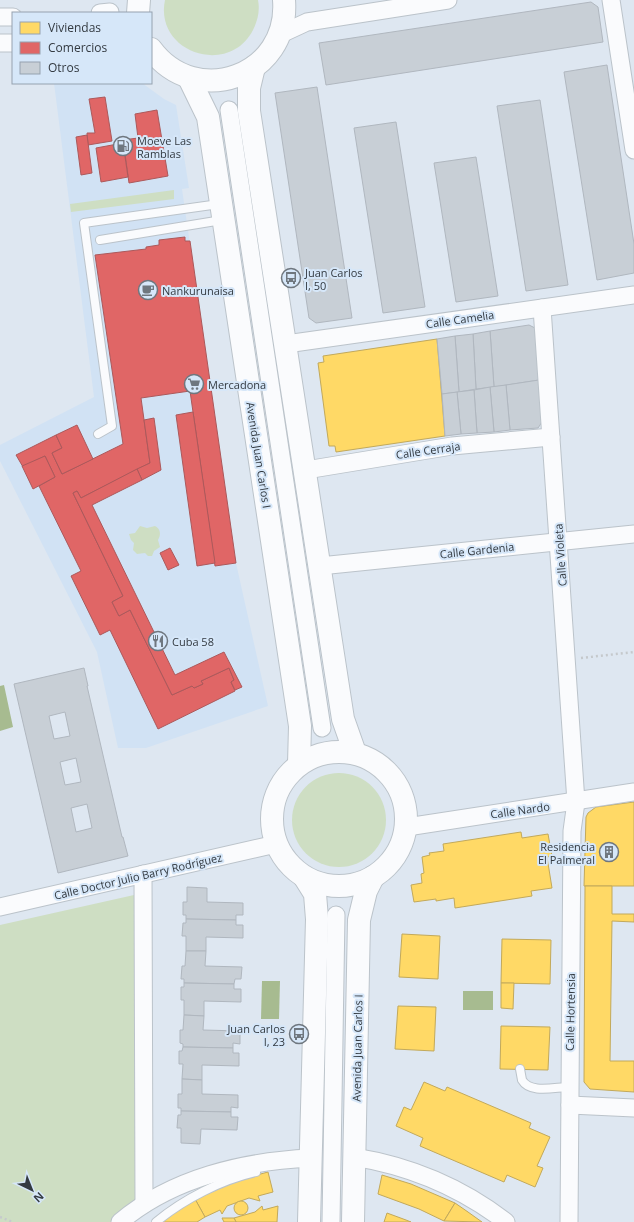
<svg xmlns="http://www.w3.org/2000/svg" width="634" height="1222" font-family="'Open Sans',sans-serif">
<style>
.built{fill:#d1e2f4}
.green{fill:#cedec3}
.water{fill:#a7bb90}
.homes{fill:#ffd966;stroke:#c2a95b}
.shops{fill:#e06666;stroke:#ac595b}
.building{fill:#c8cfd6;stroke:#b0b7bf;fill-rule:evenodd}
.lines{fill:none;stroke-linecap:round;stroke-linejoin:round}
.lane-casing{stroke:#bbc3ca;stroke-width:10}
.street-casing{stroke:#bbc3ca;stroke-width:19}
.secondary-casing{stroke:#bbc3ca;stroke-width:24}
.path{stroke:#c5c9cc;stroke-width:2.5;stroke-dasharray:2 3;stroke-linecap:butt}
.lane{stroke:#fafbfd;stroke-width:8}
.street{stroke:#fafbfd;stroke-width:17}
.secondary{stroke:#fafbfd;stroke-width:22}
.labels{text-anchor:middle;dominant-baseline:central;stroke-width:4;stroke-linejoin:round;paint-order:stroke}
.poi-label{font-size:11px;fill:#333a41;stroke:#d6e7f9;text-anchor:start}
.street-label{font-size:11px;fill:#333a41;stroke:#d6e7f9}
</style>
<rect width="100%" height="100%" fill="#dee7f1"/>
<polygon class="built" points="54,83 142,83 164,99 176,105 189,188 182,189 236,563 268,706 146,748 118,748 97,652 0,461 0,445 94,397"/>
<g class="green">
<path d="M165 0H258C260 10 258 20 253 30 229 77 154 53 165 0Z"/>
<polygon points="174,190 174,199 71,212 70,204"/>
<path d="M140 526 147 528 155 526C161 529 161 535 158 540L160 547 154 551 152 556H148L145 553 137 554 133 550 134 543 131 540 129 534 135 533Z"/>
<circle cx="339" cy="820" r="47"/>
<polygon points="134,895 136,1174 141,1209 127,1222 0,1222 0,925"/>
</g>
<g class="water">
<polygon points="4,685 13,727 0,731 0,686"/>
<polygon points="262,981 280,981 279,1019 261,1019"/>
<rect x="463" y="991" width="30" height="19"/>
</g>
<g class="homes">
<polygon points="437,339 445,436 336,452 335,446 329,446 318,363 324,362 323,356"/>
<polygon points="634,802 634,886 584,886 586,817 588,813 596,807"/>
<polygon points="521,832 522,838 548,834 552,856 547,857 552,888 531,891 532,896 455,908 454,898 436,901 436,899 414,902 411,885 422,883 421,874 424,873 422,857 430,855 429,853 444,851 443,844"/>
<polygon points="585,886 612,886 612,914 634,914 634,922 612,921 610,1061 634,1061 634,1092 590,1089 584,1082"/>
<polygon points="402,934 440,936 438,979 399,977"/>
<polygon points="502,939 551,940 550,984 501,983"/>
<polygon points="501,983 514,983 513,1009 501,1008"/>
<polygon points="398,1006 436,1007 434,1051 395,1049"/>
<polygon points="501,1026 550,1027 548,1070 500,1069"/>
<polygon points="424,1082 445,1091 447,1087 531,1123 529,1128 550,1137 537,1166 543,1168 535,1187 507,1175 504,1182 420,1146 423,1138 396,1126 404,1107 411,1110"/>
<polygon points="268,1172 273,1192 258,1196 260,1201 249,1198 227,1206 222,1214 220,1210 205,1217 195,1199 231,1182"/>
<polygon points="382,1175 411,1184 455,1203 444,1221 419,1209 378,1194"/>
<polygon points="195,1199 205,1217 197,1222 160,1222"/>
<circle cx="241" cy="1208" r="7"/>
<polygon points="455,1203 468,1212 482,1222 444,1221"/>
<polygon points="262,1206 263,1210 278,1206 277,1222 236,1222 234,1218 255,1212"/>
<polygon points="387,1213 406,1220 411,1222 384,1222"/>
<polygon points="222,1218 234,1218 236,1222 224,1222"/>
</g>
<g class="shops">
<polygon points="105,97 112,141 88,145 87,133 95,133 89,99"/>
<polygon points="157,110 168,176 129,183 123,140 138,138 135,114"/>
<polygon points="87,135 92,173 81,175 76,137"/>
<polygon points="123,143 128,177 101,182 96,148"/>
<polygon points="185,237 185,241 190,241 236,563 215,566 190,391 141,398 150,463 81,498 77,491 73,493 123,596 112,602 119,616 130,610 172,695 192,686 194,688 203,684 201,681 229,668 234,680 231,682 235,691 158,729 110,630 100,635 71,576 81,571 39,486 55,477 45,456 23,467 16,455 56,435 62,448 52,453 62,474 123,444 95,255 146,249 146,247 159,245 159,240"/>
<polygon points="193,412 215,563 197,566 176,415"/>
<polygon points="154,418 161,470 142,480 137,469 150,463 144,420"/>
<polygon points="77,425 93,459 62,474 52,453 62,448 56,435"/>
<polygon points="45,456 55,477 33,489 22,466"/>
<polygon points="137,469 142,480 92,505 175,675 224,652 242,687 235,690 231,682 234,680 229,668 201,681 203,684 194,688 192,686 172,695 130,610 119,616 112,602 123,596 73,493 77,491 81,498"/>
<polygon points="170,548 179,565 168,570 160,553"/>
</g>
<g class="building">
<polygon points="591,2 598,7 603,42 326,85 319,43"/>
<polygon points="607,65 634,244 634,273 597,280 564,72"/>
<polygon points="317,87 352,318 316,323 309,318 275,93"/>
<polygon points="540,100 568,285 526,291 497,106"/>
<polygon points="396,122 425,307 383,313 354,128"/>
<polygon points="476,157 498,296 456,302 434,163"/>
<polygon points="529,325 535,328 539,380 494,387 490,331"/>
<polygon points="490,331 494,387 476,389 473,334"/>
<polygon points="473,334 476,389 459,392 455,336"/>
<polygon points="455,336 459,392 442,394 437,339"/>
<polygon points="539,380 542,422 538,428 510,430 506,385"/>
<polygon points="506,385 510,430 494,432 490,387"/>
<polygon points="490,387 494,432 477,433 474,390"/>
<polygon points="474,390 477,433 461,434 457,392"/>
<polygon points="457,392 461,434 445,436 442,394"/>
<path d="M84 668 88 686H87L122 837H123L128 856 58 873 14 684ZM65 712 70 736 54 739 49 716ZM76 758 81 782 65 785 60 762ZM87 804 92 828 76 832 71 808Z"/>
<polygon points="187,887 207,888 207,902 243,903 243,915 236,915 236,920 186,919 186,915 183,915 183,902 187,902"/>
<polygon points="186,919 236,920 236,925 243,925 243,938 206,937 206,951 186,951 186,936 182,936 183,923 186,923"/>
<polygon points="186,951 206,951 205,966 242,967 241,979 235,979 234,984 184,983 184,979 181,979 182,966 185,966"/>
<polygon points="184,983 234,984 234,989 241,989 241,1002 204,1001 204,1016 184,1015 184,1000 181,1000 181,987 184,987"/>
<polygon points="184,1015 204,1016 203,1030 240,1031 240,1044 233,1043 233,1048 183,1047 183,1044 180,1043 180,1030 183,1030"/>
<polygon points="183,1047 233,1048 233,1053 239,1053 239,1066 202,1065 202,1080 182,1079 183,1064 179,1064 179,1051 182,1051"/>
<polygon points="182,1079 202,1080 202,1094 238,1095 238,1108 231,1107 231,1112 181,1111 181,1108 178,1108 178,1094 182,1094"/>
<polygon points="181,1111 231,1112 231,1117 238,1117 237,1130 201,1129 200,1144 181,1143 181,1128 177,1128 178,1115 181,1115"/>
</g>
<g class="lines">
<defs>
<g id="lane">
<polyline points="100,240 222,220"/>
<polyline points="98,434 112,426 84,223 219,204"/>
<path d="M520 1069 522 1080C530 1094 555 1087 569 1087"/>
<path d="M156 1222C184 1199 221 1180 256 1172"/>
</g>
<g id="street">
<polyline points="611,0 634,150"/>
<polyline points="100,13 110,12"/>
<polyline points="0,17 13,17"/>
<polyline points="279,35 307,22 448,0"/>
<polyline points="0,43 13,43"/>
<polyline points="229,110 322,728"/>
<polyline points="542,308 576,802 572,831 569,1222"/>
<polyline points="286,344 634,295"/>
<polyline points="306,470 452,446 551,437"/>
<polyline points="320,566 634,534"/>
<polyline points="407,827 634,792"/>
<polyline points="143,874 144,1204"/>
<polyline points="0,907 276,844"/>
<polyline points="570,1105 634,1108"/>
<path d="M354 1157C410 1166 462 1188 506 1222"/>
<path d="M120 1222C172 1178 244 1161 311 1158"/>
<polyline points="331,1222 336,915"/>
</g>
<g id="secondary">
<polyline points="138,13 139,0"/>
<path d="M151 49C196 110 290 76 284 0"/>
<polyline points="254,67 249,88 249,111 343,719 355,753"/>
<polyline points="189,78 208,117 300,726 299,764"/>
<circle cx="339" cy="819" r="67"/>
<polyline points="305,878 315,894 317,919 309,1222"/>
<polyline points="353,1222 359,920 366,891 373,877"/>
</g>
</defs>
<use href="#lane" class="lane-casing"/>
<use href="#street" class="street-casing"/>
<use href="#secondary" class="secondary-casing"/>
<g class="path">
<polyline points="581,658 634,652"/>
<polyline points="0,1217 13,1222"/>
</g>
<use href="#lane" class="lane"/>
<use href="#street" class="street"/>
<use href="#secondary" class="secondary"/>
</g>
<defs>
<symbol id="fuel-ring" viewBox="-11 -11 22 22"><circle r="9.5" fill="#d6e7f9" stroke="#6f777f" stroke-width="1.5"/><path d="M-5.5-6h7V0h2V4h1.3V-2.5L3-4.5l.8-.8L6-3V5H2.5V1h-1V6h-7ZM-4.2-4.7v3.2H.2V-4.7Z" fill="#6f777f"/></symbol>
<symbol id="bus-ring" viewBox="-11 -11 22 22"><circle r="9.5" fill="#d6e7f9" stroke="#6f777f" stroke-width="1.5"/><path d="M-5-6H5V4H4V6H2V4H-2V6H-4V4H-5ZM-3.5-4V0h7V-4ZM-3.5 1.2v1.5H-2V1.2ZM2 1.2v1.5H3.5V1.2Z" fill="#6f777f"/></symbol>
<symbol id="cafe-ring" viewBox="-11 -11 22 22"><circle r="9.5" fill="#d6e7f9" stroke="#6f777f" stroke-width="1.5"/><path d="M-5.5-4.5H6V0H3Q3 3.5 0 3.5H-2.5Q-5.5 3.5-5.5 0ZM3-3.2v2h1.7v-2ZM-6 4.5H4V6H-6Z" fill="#6f777f"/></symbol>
<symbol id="supermarket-ring" viewBox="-11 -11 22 22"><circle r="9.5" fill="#d6e7f9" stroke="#6f777f" stroke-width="1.5"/><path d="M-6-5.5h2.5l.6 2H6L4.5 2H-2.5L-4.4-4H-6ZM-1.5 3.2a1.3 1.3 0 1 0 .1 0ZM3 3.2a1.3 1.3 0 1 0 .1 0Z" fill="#6f777f"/></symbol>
<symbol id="restaurant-ring" viewBox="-11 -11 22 22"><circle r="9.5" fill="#d6e7f9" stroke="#6f777f" stroke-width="1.5"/><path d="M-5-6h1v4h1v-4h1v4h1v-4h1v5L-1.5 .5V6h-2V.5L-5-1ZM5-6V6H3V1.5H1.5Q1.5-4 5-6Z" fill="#6f777f"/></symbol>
<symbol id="building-ring" viewBox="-11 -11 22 22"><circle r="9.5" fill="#d6e7f9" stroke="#6f777f" stroke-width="1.5"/><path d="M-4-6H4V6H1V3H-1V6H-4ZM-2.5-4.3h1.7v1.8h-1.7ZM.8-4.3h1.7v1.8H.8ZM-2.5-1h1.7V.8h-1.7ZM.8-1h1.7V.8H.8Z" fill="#6f777f"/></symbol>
</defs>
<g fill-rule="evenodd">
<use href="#fuel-ring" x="112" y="135" width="22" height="22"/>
<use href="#bus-ring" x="280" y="267" width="22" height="22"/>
<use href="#cafe-ring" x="137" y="279" width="22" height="22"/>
<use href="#supermarket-ring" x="183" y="373" width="22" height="22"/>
<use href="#restaurant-ring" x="147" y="630" width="22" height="22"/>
<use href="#building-ring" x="598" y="841" width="22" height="22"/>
<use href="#bus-ring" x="288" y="1023" width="22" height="22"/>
</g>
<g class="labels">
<g class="poi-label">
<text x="137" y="140">Moeve Las<tspan x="137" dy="13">Ramblas</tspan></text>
<text x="305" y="272">Juan Carlos<tspan x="305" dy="13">I, 50</tspan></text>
<text x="162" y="290">Nankurunaisa</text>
<text x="208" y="384">Mercadona</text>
<text x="172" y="641">Cuba 58</text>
<text x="595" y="846" text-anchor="end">Residencia<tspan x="595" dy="13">El Palmeral</tspan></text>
<text x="285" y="1028" text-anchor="end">Juan Carlos<tspan x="285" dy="13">I, 23</tspan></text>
</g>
<g class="street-label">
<text transform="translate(460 319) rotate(-8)">Calle Camelia</text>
<text transform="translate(428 450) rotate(-8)">Calle Cerraja</text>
<text transform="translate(259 455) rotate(81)">Avenida Juan Carlos I</text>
<text transform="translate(477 550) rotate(-6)">Calle Gardenia</text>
<text transform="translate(560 555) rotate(-94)">Calle Violeta</text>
<text transform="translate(520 810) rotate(-8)">Calle Nardo</text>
<text transform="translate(138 876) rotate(-13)">Calle Doctor Julio Barry Rodríguez</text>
<text transform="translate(570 1012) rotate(-89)">Calle Hortensia</text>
<text transform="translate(357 1048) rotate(-89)">Avenida Juan Carlos I</text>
</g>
</g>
<rect x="12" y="12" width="140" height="72" fill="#d6e7f9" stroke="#95a2af"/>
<rect x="20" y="22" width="20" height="12" fill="#ffd966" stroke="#95a2af"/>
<text x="48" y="32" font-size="12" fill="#333a41">Viviendas</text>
<rect x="20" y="42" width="20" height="12" fill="#e06666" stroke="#95a2af"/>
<text x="48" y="52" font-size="12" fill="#333a41">Comercios</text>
<rect x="20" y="62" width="20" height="12" fill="#c8cfd6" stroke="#95a2af"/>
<text x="48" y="72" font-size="12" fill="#333a41">Otros</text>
<g transform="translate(32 1190) rotate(137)" stroke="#d6e7f9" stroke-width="3" paint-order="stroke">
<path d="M0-3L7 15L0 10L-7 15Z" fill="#333a41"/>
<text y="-6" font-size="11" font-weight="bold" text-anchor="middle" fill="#333a41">N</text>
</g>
</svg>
